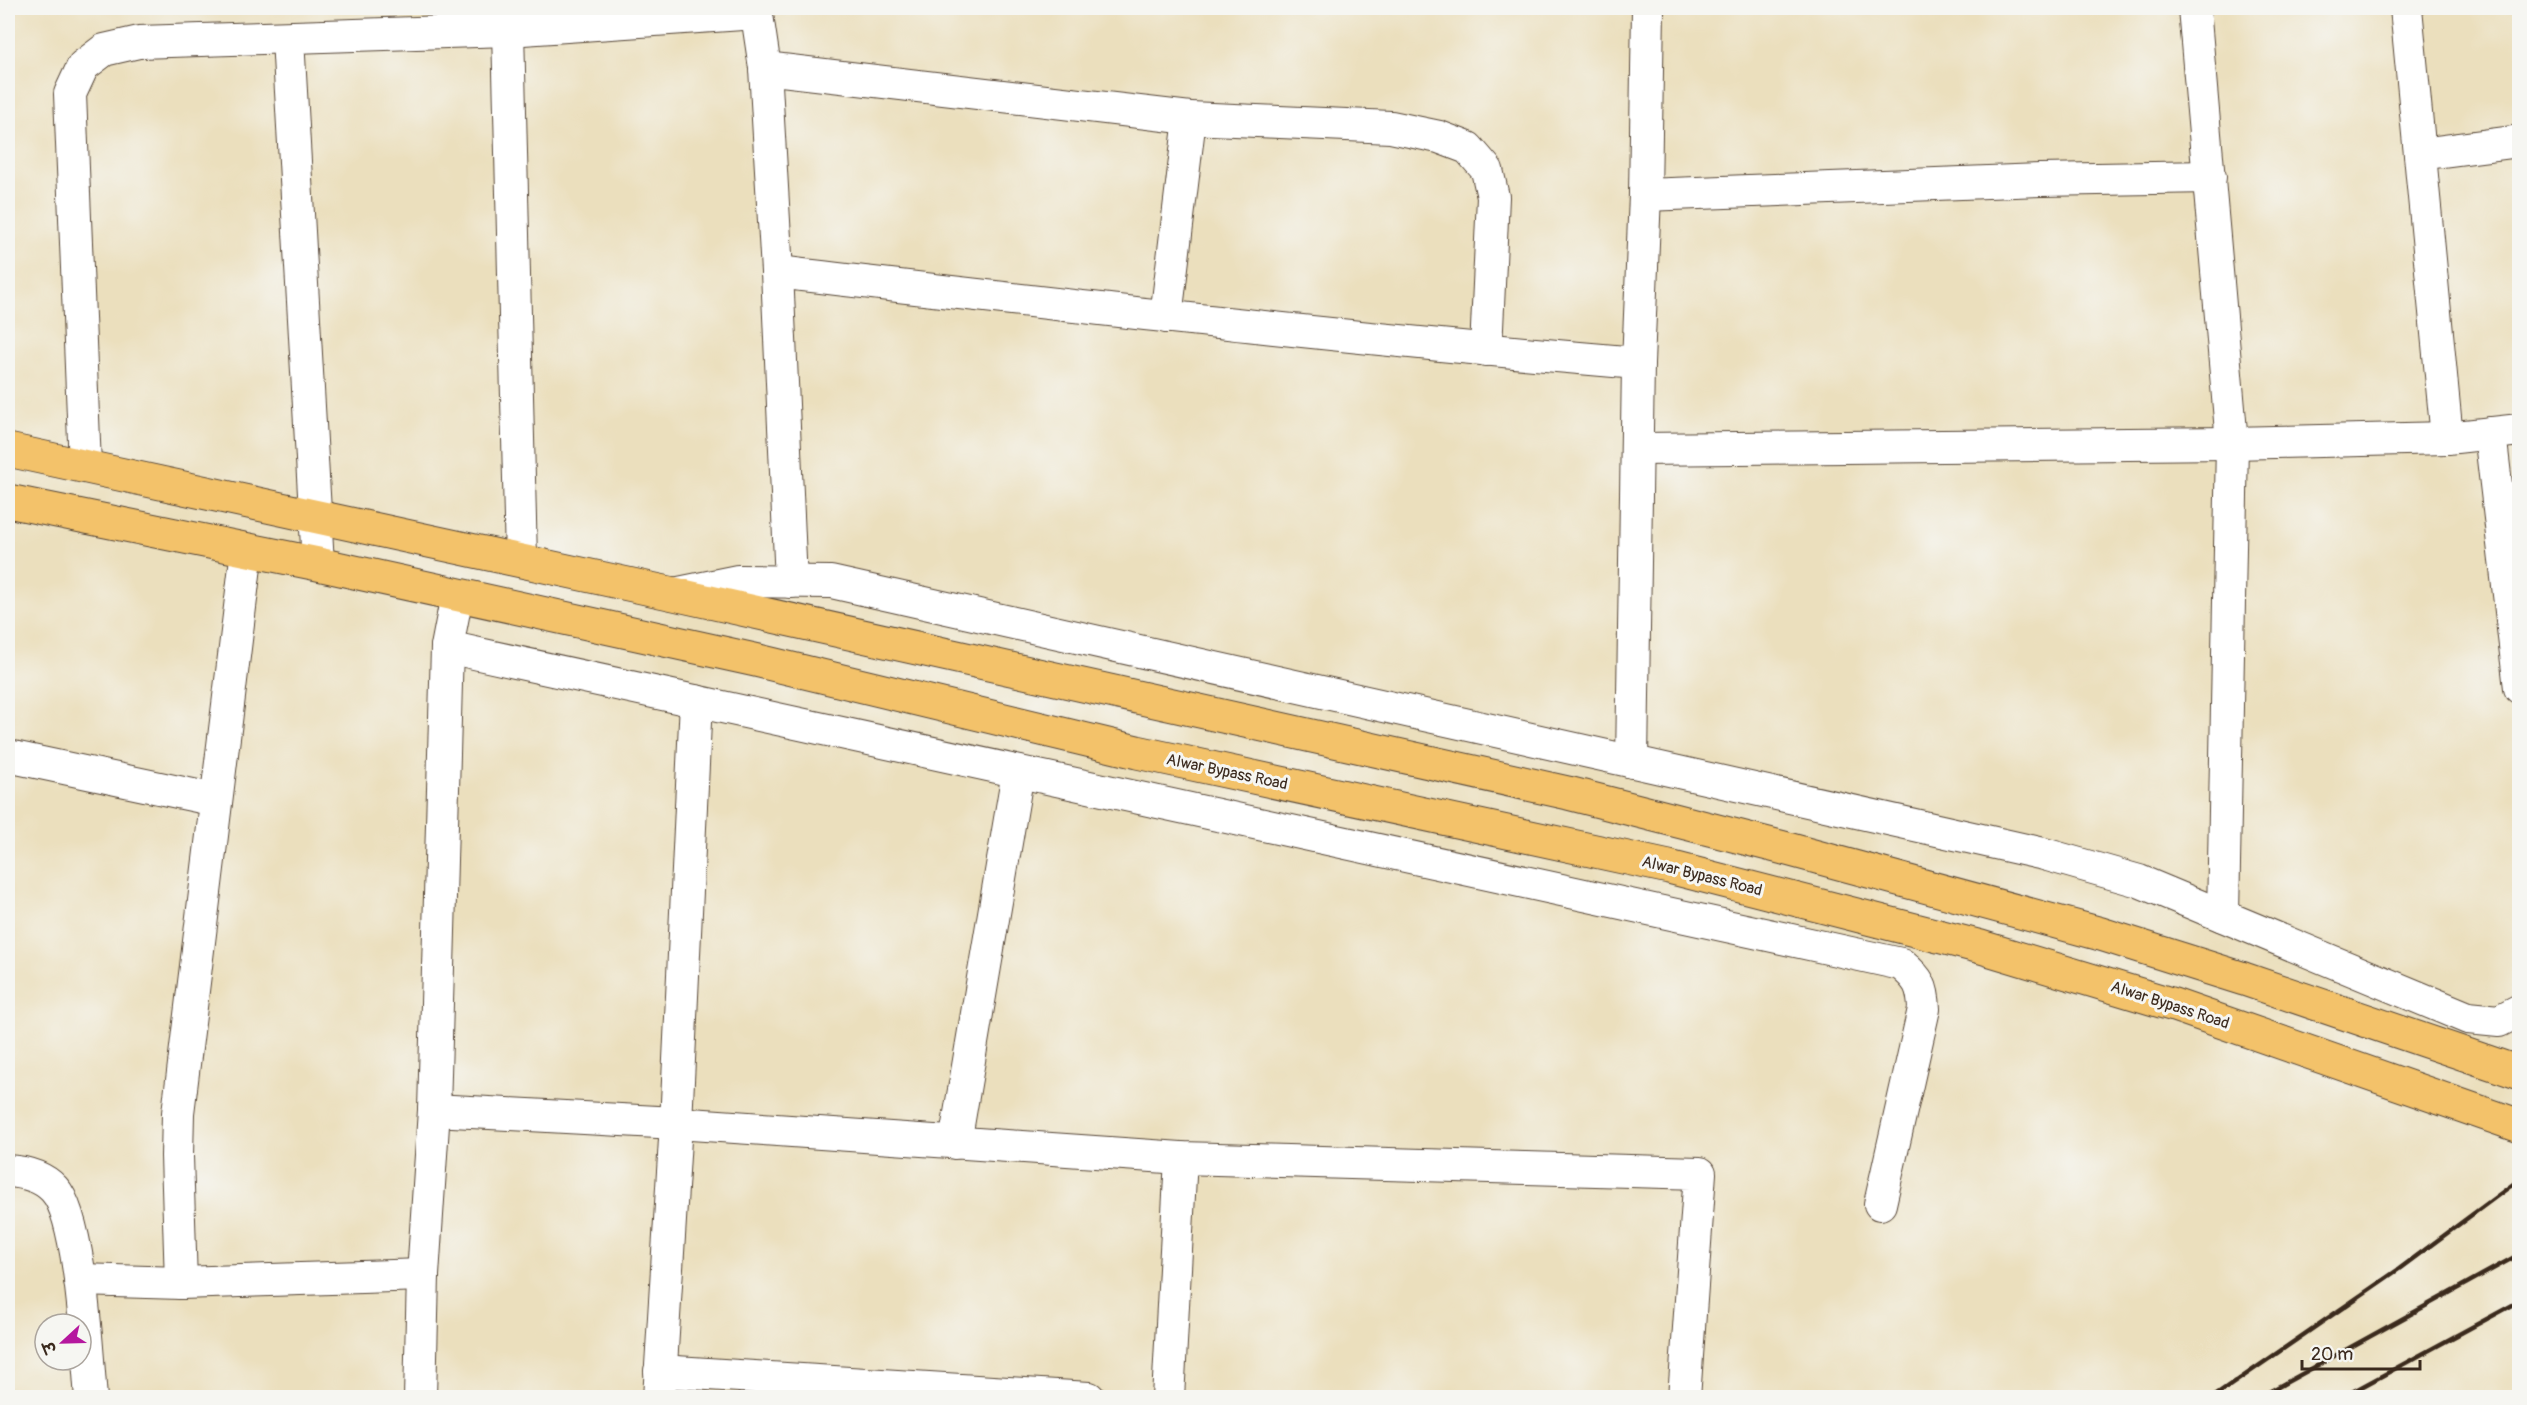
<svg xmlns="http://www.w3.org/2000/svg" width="2527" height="1405" font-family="Pangolin,'Playpen Sans Deva',sans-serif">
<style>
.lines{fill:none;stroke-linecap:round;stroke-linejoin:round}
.street-casing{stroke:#554536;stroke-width:34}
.primary-casing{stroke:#554536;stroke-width:35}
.street{stroke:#fff;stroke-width:32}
.primary{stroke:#f3c26a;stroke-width:33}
.rail{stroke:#3b2a1e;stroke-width:4.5}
.labels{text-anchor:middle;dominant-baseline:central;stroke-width:6;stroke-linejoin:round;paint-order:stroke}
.street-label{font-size:16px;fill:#3b2a1e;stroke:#f6f6f2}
</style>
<rect width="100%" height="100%" fill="#f6f6f2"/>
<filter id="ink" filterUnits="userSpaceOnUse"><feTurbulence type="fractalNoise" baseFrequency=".0167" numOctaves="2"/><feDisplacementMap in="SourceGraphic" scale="12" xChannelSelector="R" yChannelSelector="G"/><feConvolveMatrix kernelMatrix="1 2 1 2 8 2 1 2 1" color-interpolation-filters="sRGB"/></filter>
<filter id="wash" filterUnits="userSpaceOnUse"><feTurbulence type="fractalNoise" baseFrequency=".008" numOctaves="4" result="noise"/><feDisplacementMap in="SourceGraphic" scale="24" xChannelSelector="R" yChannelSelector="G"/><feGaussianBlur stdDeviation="1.35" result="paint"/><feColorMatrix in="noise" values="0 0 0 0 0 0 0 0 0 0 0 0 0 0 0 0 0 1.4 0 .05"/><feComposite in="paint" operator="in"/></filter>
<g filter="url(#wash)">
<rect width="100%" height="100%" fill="#ebdfbd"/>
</g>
<g filter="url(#ink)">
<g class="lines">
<defs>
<g id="street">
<polyline points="756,8 765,68 777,272 791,582"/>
<polyline points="2194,8 2232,443 2223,916"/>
<polyline points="2406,8 2447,438"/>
<polyline points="508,30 521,560"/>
<polyline points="288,39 318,564"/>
<polyline points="765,68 1190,118 1391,127 1439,137 1468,148 1487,170 1493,197 1486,350"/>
<polyline points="2420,154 2520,141"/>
<polyline points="1645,195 2041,180 2210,177"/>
<path d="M777 272C1064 305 1350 339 1638 363"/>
<polyline points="1166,317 1190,118"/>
<polyline points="2490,433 2520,688"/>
<polyline points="1637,449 2232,443 2447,438 2520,430"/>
<polyline points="85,466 70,94 83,66 104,50 139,42 508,30 757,13"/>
<polyline points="674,594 738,581 831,582 2044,854 2139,881 2468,1018 2499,1021 2520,1010"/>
<path d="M447 647 1901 964C1919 979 1923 986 1924 1009L1880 1204"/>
<polyline points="8,756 216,800"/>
<polyline points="1632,762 1638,363 1645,195 1648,8"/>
<polyline points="434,1110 676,1123 1181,1158 1700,1173 1684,1398"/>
<polyline points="955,1143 1018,772"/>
<path d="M8 1171C24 1172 42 1176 54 1189 81 1217 87 1354 91 1398"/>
<polyline points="80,1280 181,1283 423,1275"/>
<polyline points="181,1283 177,1156 178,1113 247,550"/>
<polyline points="660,1371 1089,1398"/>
<polyline points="420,1398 423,1275 434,1110 447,647 457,595"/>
<polyline points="659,1398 676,1123 696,701"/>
<polyline points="1168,1398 1181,1158"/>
</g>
<g id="primary">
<polyline points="8,450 674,594 1568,793 1780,847 2101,934 2244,979 2520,1073"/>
<polyline points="8,501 318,564 755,660 1137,752 1669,867 1981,947 2174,1005 2520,1126"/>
</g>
</defs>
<use href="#street" class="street-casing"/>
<use href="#primary" class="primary-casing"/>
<use href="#street" class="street"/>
<use href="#primary" class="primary"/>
<g class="rail">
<polyline points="2212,1398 2399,1269 2520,1179"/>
<polyline points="2258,1398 2520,1254"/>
<polyline points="2341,1398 2520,1301"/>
</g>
</g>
</g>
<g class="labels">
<g class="street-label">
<text transform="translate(1227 772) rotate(12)">Alwar Bypass Road</text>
<text transform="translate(1702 876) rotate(14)">Alwar Bypass Road</text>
<text transform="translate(2170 1005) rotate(18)">Alwar Bypass Road</text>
</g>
</g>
<rect width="2527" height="1405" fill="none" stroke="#f6f6f2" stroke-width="30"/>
<g transform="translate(63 1342) rotate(248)"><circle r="28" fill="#f6f6f2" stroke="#aba49d" stroke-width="1.5"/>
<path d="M0-4.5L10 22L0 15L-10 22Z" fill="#b5179e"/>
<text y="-9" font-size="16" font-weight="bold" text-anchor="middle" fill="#3b2a1e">उ</text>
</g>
<path d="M2302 1360v9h118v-9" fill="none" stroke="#3b2a1e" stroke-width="3"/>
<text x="2311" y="1360" font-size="18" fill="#3b2a1e" stroke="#f6f6f2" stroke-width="4.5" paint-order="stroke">20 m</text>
</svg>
